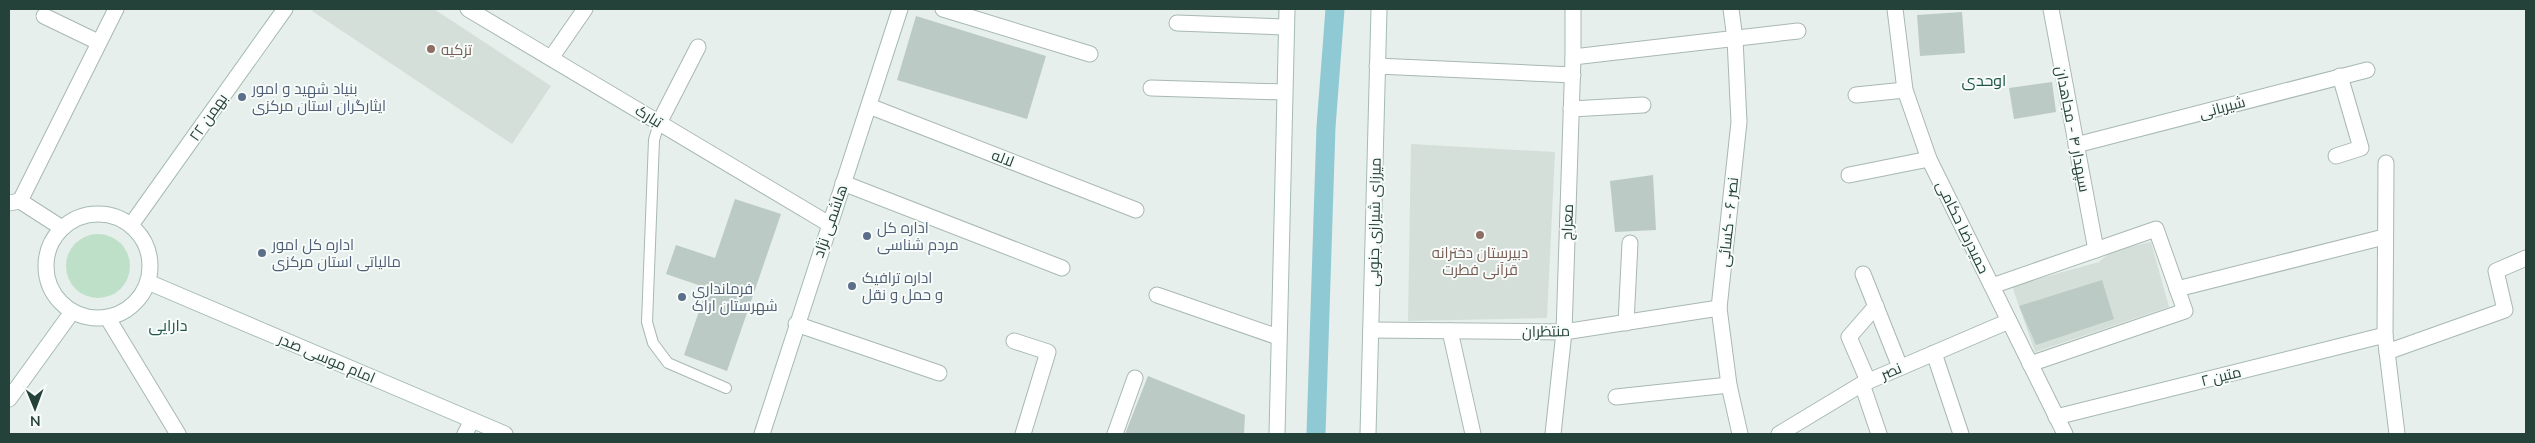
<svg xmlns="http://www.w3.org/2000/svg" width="2535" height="443" font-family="Mulish,Cairo,sans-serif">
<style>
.built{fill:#d4dfda}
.green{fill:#bfe0c8}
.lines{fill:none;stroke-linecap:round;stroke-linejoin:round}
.canal{stroke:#8ec9d4;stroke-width:19}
.building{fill:#bbcac4}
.lane-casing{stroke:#a8b8b2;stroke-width:12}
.street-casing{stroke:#a8b8b2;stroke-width:17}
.secondary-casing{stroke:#a4bbb3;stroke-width:17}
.lane{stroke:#fff;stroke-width:10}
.street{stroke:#fff;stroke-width:15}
.secondary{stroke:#fff;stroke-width:15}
.education-dot{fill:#8d6e63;stroke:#f7fbf9;stroke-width:2}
.service-dot{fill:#5c6f8a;stroke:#f7fbf9;stroke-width:2}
.labels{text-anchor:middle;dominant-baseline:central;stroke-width:4;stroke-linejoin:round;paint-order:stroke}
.education-label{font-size:15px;fill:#785e54;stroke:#f7fbf9;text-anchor:start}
.service-label{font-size:15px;fill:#4e5e75;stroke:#f7fbf9;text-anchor:start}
.street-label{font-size:15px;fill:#24423a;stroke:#f7fbf9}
.neighbourhood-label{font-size:16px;fill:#1f5548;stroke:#f7fbf9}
</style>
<rect width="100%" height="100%" fill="#e6efeb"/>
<g class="built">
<polygon points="314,9 434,9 551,86 512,144 312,11"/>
<polygon points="1411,144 1555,152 1547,318 1408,321"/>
<polygon points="2151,242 2169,307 2035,352 2012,286 2099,262 2111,251"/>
</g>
<circle class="green" cx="98" cy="266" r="32"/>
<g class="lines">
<polyline class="canal" points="1316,434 1326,127 1335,9"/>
</g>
<g class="building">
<polygon points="1962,12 1965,53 1920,56 1917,15"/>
<polygon points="916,16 1046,56 1027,119 897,80"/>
<polygon points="2052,82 2056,112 2014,119 2009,88"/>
<polygon points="1653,175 1656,230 1615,232 1610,181"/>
<polygon points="735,199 781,214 727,371 684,355 707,288 666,274 676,245 715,258"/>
<polygon points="2102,280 2114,319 2036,345 2019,306"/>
<polygon points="1148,376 1245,415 1244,434 1125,434"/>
</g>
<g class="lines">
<defs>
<polyline id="lane" points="659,123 654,140 647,322 653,343 668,363 726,388"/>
<g id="street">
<polyline points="468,9 829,224"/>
<polyline points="943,9 1090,54"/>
<polyline points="1731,9 1735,39 1739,122 1719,308 1729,385 1740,434"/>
<polyline points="1895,9 1905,90 1929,159 2065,434"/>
<polyline points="2051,9 2096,250"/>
<polyline points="44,16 98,42"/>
<polyline points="1177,23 1286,27"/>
<polyline points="1573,57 1798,31"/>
<polyline points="551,58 585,9"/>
<polyline points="1377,66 1573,75"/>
<polyline points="1151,88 1284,92"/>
<polyline points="1856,95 1905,90"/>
<polyline points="869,106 1136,210"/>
<polyline points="1571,109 1643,105"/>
<polyline points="659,123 698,47"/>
<polyline points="2076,145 2367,70"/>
<polyline points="2336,156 2361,148 2340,76"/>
<polyline points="2386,163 2385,335 2397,434"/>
<polyline points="1849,175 1929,159"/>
<polyline points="843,183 1062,268"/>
<polyline points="20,201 116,9"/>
<polyline points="9,203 20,201 62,228"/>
<polyline points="1863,274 1900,367"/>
<polyline points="1992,286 2156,229 2185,311 2030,364"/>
<polyline points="2177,289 2384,237"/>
<polyline points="1157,295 1278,337"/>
<polyline points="107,317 178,434"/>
<polyline points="1626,323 1630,243"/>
<polyline points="796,324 939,373"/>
<polyline points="1371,330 1564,332 1719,308"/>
<polyline points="1450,331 1473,434"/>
<polyline points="1014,341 1048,352 1023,434"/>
<polyline points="2387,352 2505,310 2496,271 2526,258"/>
<polyline points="1934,353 1961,434"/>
<polyline points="1868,381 1849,337 1876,306"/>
<polyline points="1862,384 1879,434"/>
<polyline points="1616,397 1729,385"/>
<polyline points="2056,417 2385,335"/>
<polyline points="465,434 472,420"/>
<polyline points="1115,434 1135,378"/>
<polyline points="1553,434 1564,332 1573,57 1573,9"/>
<polyline points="1779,434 1862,384 2009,321"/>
</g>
<g id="secondary">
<circle cx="98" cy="266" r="52"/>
<polyline points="131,225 285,9"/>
<polyline points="148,282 505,434"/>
<polyline points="9,399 72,312"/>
<polyline points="762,434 900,9"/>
<polyline points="1277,434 1287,9"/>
<polyline points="1368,434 1379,9"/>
</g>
</defs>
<use href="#lane" class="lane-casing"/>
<use href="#street" class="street-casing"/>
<use href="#secondary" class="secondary-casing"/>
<use href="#lane" class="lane"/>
<use href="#street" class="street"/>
<use href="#secondary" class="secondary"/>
</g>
<g class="education-dot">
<circle cx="431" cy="49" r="5"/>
<circle cx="1480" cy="235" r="5"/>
</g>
<g class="service-dot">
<circle cx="242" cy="97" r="5"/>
<circle cx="867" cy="236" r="5"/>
<circle cx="262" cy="253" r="5"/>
<circle cx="852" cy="286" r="5"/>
<circle cx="682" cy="297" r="5"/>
</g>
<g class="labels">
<g class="education-label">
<text x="441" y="49">تزکیه</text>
<text x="1480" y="252" text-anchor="middle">دبیرستان دخترانه<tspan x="1480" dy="17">قرآنی فطرت</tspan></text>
</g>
<g class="service-label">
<text x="252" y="88">بنیاد شهید و امور<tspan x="252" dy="17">ایثارگران استان مرکزی</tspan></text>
<text x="877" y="227">اداره کل<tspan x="877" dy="17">مردم شناسی</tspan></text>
<text x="272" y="244">اداره کل امور<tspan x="272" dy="17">مالیاتی استان مرکزی</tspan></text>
<text x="862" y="277">اداره ترافیک<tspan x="862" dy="17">و حمل و نقل</tspan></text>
<text x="692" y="288">فرمانداری<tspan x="692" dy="17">شهرستان اراک</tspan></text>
</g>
<g class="street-label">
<text transform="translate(2222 107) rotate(-15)">شیربانی</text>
<text transform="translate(649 116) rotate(31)">تبارک</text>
<text transform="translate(208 117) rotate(-55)">۲۲ بهمن</text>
<text transform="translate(2073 129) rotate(79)">سپهدار ۴ - مجاهدان</text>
<text transform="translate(1003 158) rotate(21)">لاله</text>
<text transform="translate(830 221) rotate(-71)">هاشمی نژاد</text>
<text transform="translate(1374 222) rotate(-89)">میرزای شیرازی جنوبی</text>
<text transform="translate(1567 222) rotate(-88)">معراج</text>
<text transform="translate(1728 222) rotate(-84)">نصر ۶ - کسائی</text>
<text transform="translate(1963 227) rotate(64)">حمیدرضا حکامی</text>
<text transform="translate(1546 331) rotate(-1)">منتظران</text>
<text transform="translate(327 358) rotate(23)">امام موسی صدر</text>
<text transform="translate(1891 371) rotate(-23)">نصر</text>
<text transform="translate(2221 376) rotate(-14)">متین ۲</text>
</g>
<g class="neighbourhood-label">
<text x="1984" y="80">اوحدی</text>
<text x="168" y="325">دارایی</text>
</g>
</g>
<rect width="2535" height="443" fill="none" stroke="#24423a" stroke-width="20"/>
<g transform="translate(35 408) rotate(179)" stroke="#f7fbf9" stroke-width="4" paint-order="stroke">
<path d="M0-4L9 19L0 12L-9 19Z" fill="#24423a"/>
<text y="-8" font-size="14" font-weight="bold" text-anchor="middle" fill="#24423a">N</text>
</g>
</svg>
